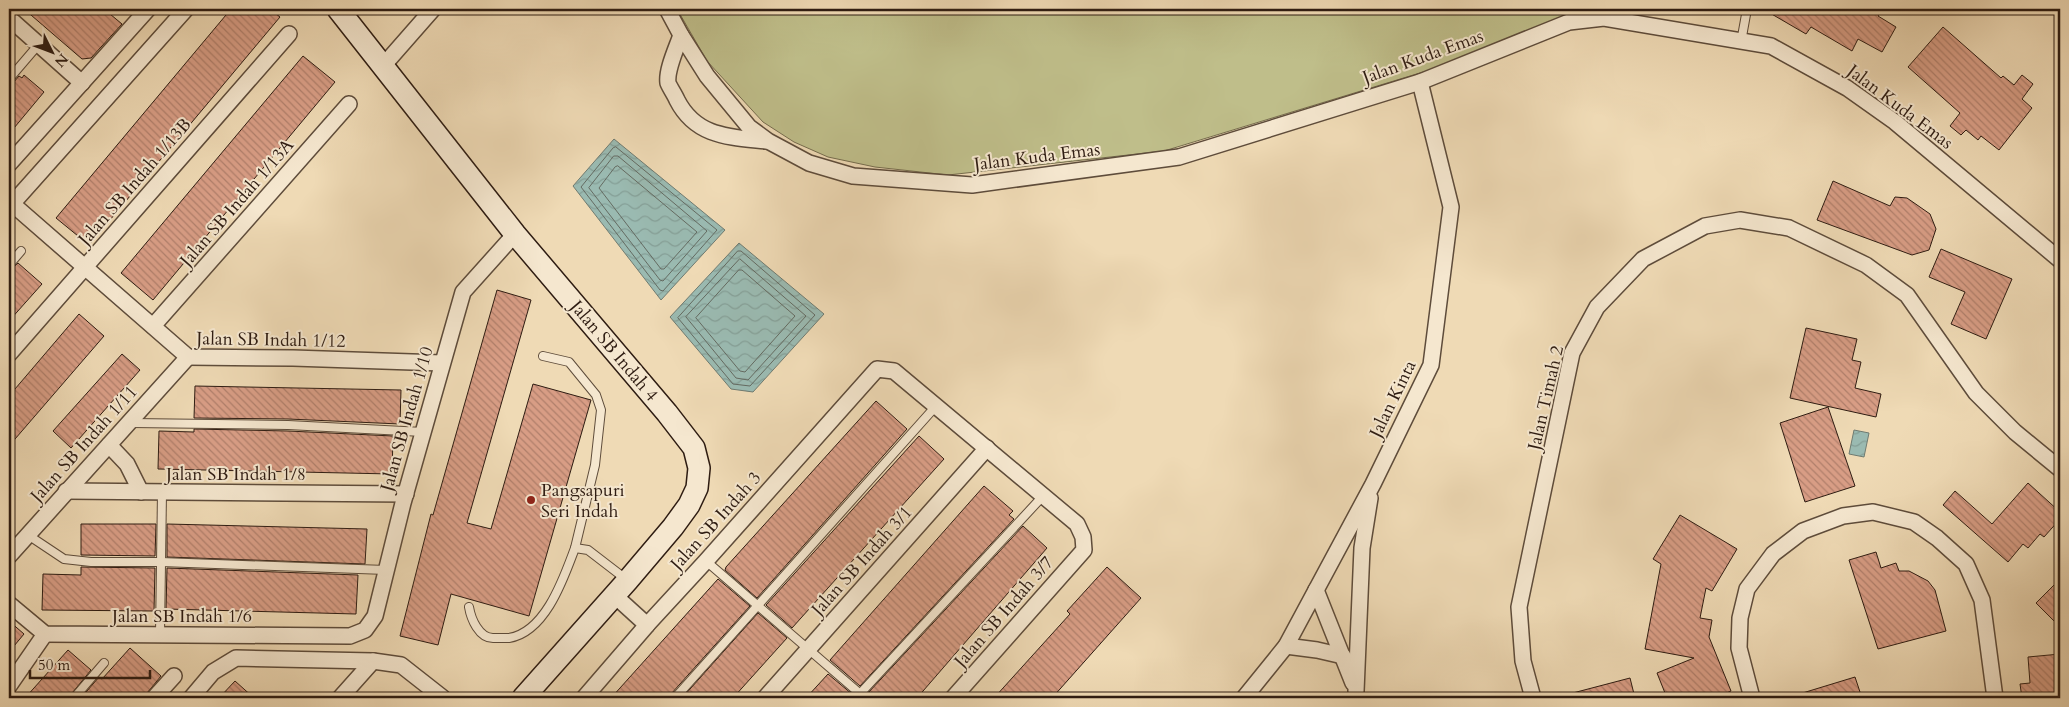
<svg xmlns="http://www.w3.org/2000/svg" width="2069" height="707" font-family="Cardo,serif">
<style>
.green{fill:#bfbe8a;stroke:#766d4e}
.water{fill:url(#water-waves);stroke:#6f7b71}
.lines{fill:none;stroke-linecap:round;stroke-linejoin:round}
.shore{stroke:#646b62;stroke-width:1}
.building{fill:url(#building-back-hatch);stroke:#2e1c12}
.lane-casing{stroke:#5e4c3b;stroke-width:10}
.street-casing{stroke:#5e4c3b;stroke-width:18}
.secondary-casing{stroke:#2e1c12;stroke-width:24}
.lane{stroke:#f5e7cf;stroke-width:8}
.street{stroke:#f5e7cf;stroke-width:15}
.secondary{stroke:#f5e7cf;stroke-width:21}
.poi-dot{fill:#8f2418;stroke:#f5e7cf;stroke-width:2}
.labels{text-anchor:middle;dominant-baseline:central;stroke-width:4;stroke-linejoin:round;paint-order:stroke}
.street-label{font-size:18px;fill:#2e1c12;stroke:#f5e7cf}
.poi-label{font-size:18px;fill:#2e1c12;stroke:#f5e7cf;text-anchor:start}
</style>
<defs>
<pattern id="water-waves" width="16" height="10" patternUnits="userSpaceOnUse" patternTransform="scale(1.25)"><rect width="16" height="10" fill="#9abab1"/><path d="M0 5q4-4 8 0t8 0" fill="none" stroke="#859f97"/></pattern>
<pattern id="building-back-hatch" width="6" height="6" patternUnits="userSpaceOnUse" patternTransform="scale(1.25)"><rect width="6" height="6" fill="#d89d85"/><path d="M-1 5l2 2M0 0l6 6M5-1l2 2" fill="none" stroke="#b07f6b"/></pattern>
</defs>
<rect width="100%" height="100%" fill="#efdab5"/>
<filter id="stains"><feTurbulence type="fractalNoise" baseFrequency=".004" numOctaves="4"/><feColorMatrix values="0 0 0 0 .2 0 0 0 0 .09 0 0 0 0 .02 0 0 0 .5 -.17"/></filter>
<radialGradient id="worn" r=".72"><stop offset=".6" stop-color="#630" stop-opacity="0"/><stop offset="1" stop-color="#630" stop-opacity=".3"/></radialGradient>
<polygon class="green" points="677,9 1593,9 1456,62 1164,151 948,175 875,167 828,157 794,142 763,122 707,61"/>
<g class="water">
<polygon points="614,139 725,230 661,300 573,186"/>
<polygon points="739,243 824,314 753,392 731,389 670,317"/>
<polygon points="1854,430 1869,433 1864,457 1849,454"/>
</g>
<g class="lines">
<g class="shore">
<polygon points="616,147 717,230 663,291 660,290 581,187 613,148"/>
<polygon points="614,156 618,156 707,231 663,281 660,280 589,188"/>
<polygon points="618,166 697,232 664,269 661,269 599,188 615,167"/>
<polygon points="738,251 741,251 815,315 750,386 733,384 678,318"/>
<polygon points="740,259 806,316 748,380 736,378 686,317"/>
<polygon points="739,270 742,270 795,316 745,372 740,371 696,318"/>
</g>
</g>
<g class="building">
<polygon points="24,9 104,9 122,24 91,58 82,59"/>
<polygon points="231,9 270,9 280,17 89,245 56,218"/>
<polygon points="1763,9 1873,9 1880,13 1878,16 1896,27 1882,52 1858,39 1852,51 1811,27 1806,34"/>
<polygon points="1943,27 2001,78 2003,76 2014,85 2022,75 2033,84 2022,99 2032,108 1999,150 1981,136 1978,140 1966,130 1961,135 1950,126 1960,113 1908,67"/>
<polygon points="303,56 335,82 153,300 121,273"/>
<polygon points="24,75 44,92 9,134 9,85 13,83 19,76 22,78"/>
<polygon points="1833,181 1890,206 1895,197 1907,198 1930,214 1936,229 1929,250 1912,255 1817,220"/>
<polygon points="1941,249 2012,279 1986,339 1951,324 1965,292 1929,277"/>
<polygon points="18,263 42,284 9,321 9,271"/>
<polygon points="497,290 531,300 467,523 491,529 533,384 591,400 529,616 451,594 438,645 400,636 431,514 433,515"/>
<polygon points="79,314 104,336 9,446 9,396"/>
<polygon points="1806,328 1857,339 1852,360 1861,362 1855,388 1881,394 1876,417 1790,398"/>
<polygon points="122,354 140,370 71,448 53,431"/>
<polygon points="195,386 401,390 400,424 288,419 194,418"/>
<polygon points="876,401 907,429 757,598 725,570 726,567"/>
<polygon points="1828,407 1855,486 1805,502 1780,423"/>
<polygon points="194,429 288,431 393,436 392,474 158,469 159,431 194,432"/>
<polygon points="919,436 944,459 792,628 766,605"/>
<polygon points="2028,483 2060,512 2060,519 2044,537 2040,534 2028,548 2023,544 2008,562 1943,505 1955,491 1992,524"/>
<polygon points="984,486 1013,511 1009,515 1014,519 860,686 830,660"/>
<polygon points="1680,515 1737,549 1712,591 1706,588 1700,618 1712,620 1709,637 1731,691 1714,698 1667,698 1657,673 1694,658 1645,649 1661,564 1653,559"/>
<polygon points="81,524 156,524 155,556 81,555"/>
<polygon points="167,524 367,529 365,564 167,557"/>
<polygon points="1023,526 1047,548 917,698 871,698 868,693"/>
<polygon points="1876,552 1881,568 1896,563 1899,571 1909,571 1928,581 1935,590 1946,631 1878,649 1849,560"/>
<polygon points="81,567 155,568 154,611 42,610 43,574 81,575"/>
<polygon points="1107,567 1141,598 1052,698 994,698 1070,614 1067,611"/>
<polygon points="167,568 358,575 356,614 166,609"/>
<polygon points="718,579 750,606 671,694 670,698 611,698"/>
<polygon points="2060,579 2060,627 2036,603"/>
<polygon points="758,613 787,638 733,698 682,698"/>
<polygon points="9,621 24,634 9,652"/>
<polygon points="130,648 161,676 143,698 81,698 99,677 102,679"/>
<polygon points="68,650 91,670 68,698 25,698"/>
<polygon points="2060,654 2060,698 2022,698 2020,684 2030,683 2028,657"/>
<polygon points="828,674 852,694 851,698 806,698"/>
<polygon points="1855,677 1862,698 1797,698 1796,695"/>
<polygon points="1630,678 1635,698 1570,698 1569,694"/>
<polygon points="235,681 254,698 219,698"/>
</g>
<g class="lines">
<defs>
<g id="lane">
<polyline points="1741,42 1747,9"/>
<polyline points="9,79 39,44"/>
<polyline points="9,265 21,251"/>
<polyline points="543,356 569,362 596,395 601,410 595,465 575,548"/>
<polyline points="131,423 288,425 423,432"/>
<polyline points="28,535 64,559 91,562 161,562 386,570"/>
<polyline points="706,561 865,698"/>
<path d="M469 607C471 619 479 638 493 638 498 638 504 638 509 638 546 632 564 577 575 548L588 550 627 580"/>
<polyline points="160,634 162,492"/>
<polyline points="74,698 104,663"/>
<polyline points="675,698 936,406"/>
<polyline points="856,698 1043,496"/>
</g>
<g id="street">
<polyline points="667,9 681,35 707,76 749,127 768,141 809,163 853,176 972,185 1179,157 1420,82 1569,22 1604,18 1771,46 1847,88 1895,122 2060,260"/>
<polyline points="9,18 82,83"/>
<path d="M681 35C677 47 666 70 668 83 670 88 675 95 677 100 696 137 729 137 766 141"/>
<polyline points="383,66 433,9"/>
<polyline points="9,164 148,9"/>
<polyline points="9,201 188,357 293,358 442,363"/>
<polyline points="12,204 186,9"/>
<polyline points="153,326 349,104"/>
<polyline points="9,354 289,34"/>
<polyline points="109,445 127,464 141,492"/>
<polyline points="66,491 406,494"/>
<polyline points="9,556 188,357"/>
<polyline points="1316,590 1353,683"/>
<polyline points="614,595 647,625"/>
<polyline points="9,604 45,634 350,636 365,630 375,616 403,503 463,292 515,234"/>
<polyline points="1286,646 1317,650 1343,656"/>
<polyline points="9,686 45,634"/>
<polyline points="1356,691 1362,548 1370,498"/>
<polyline points="154,698 174,676"/>
<polyline points="191,698 213,672 236,658 373,661 401,665 443,698"/>
<polyline points="340,698 373,661"/>
<polyline points="584,698 647,625 706,561 877,369 894,371 1077,524 1083,537 1084,550 953,698"/>
<polyline points="765,698 987,448"/>
<polyline points="1244,698 1286,646 1373,484 1431,365 1451,207 1420,82"/>
<polyline points="1533,698 1523,661 1519,607 1572,353 1597,307 1643,259 1705,226 1740,220 1789,228 1866,265 1907,295 1976,393 2015,432 2060,469"/>
<polyline points="1752,698 1739,648 1740,618 1747,589 1773,554 1803,531 1843,516 1873,512 1914,522 1937,538 1966,564 1982,600 1995,698"/>
</g>
<polyline id="secondary" points="338,9 515,234 667,413 694,448 699,468 697,488 689,505 673,527 628,580 523,698"/>
</defs>
<use href="#lane" class="lane-casing"/>
<use href="#street" class="street-casing"/>
<use href="#secondary" class="secondary-casing"/>
<use href="#lane" class="lane"/>
<use href="#street" class="street"/>
<use href="#secondary" class="secondary"/>
</g>
<circle class="poi-dot" cx="531" cy="500" r="5"/>
<g class="labels">
<g class="street-label">
<text transform="translate(1423 57) rotate(-20)">Jalan Kuda Emas</text>
<text transform="translate(1900 107) rotate(37)">Jalan Kuda Emas</text>
<text transform="translate(1037 157) rotate(-7)">Jalan Kuda Emas</text>
<text transform="translate(135 182) rotate(-49)">Jalan SB Indah 1/13B</text>
<text transform="translate(237 203) rotate(-49)">Jalan SB Indah 1/13A</text>
<text transform="translate(271 340) rotate(1)">Jalan SB Indah 1/12</text>
<text transform="translate(614 351) rotate(50)">Jalan SB Indah 4</text>
<text transform="translate(1546 398) rotate(-77)">Jalan Timah 2</text>
<text transform="translate(1393 399) rotate(-64)">Jalan Kinta</text>
<text transform="translate(407 419) rotate(-74)">Jalan SB Indah 1/10</text>
<text transform="translate(84 444) rotate(-48)">Jalan SB Indah 1/11</text>
<text x="236" y="474">Jalan SB Indah 1/8</text>
<text transform="translate(716 521) rotate(-48)">Jalan SB Indah 3</text>
<text transform="translate(862 561) rotate(-48)">Jalan SB Indah 3/1</text>
<text transform="translate(1004 612) rotate(-49)">Jalan SB Indah 3/7</text>
<text x="182" y="616">Jalan SB Indah 1/6</text>
</g>
<g class="poi-label">
<text x="541" y="490">Pangsapuri<tspan x="541" dy="21">Seri Indah</tspan></text>
</g>
</g>
<rect width="2069" height="707" fill="none" stroke="#efdab5" stroke-width="30"/>
<rect x="10" y="10" width="2049" height="687" fill="none" stroke="#2e1c12" stroke-width="2.5"/>
<rect x="15" y="15" width="2039" height="677" fill="none" stroke="#2e1c12"/>
<g transform="translate(52 52) rotate(132)" stroke="#f5e7cf" stroke-width="4" paint-order="stroke">
<path d="M0-4L9 19L0 12L-9 19Z" fill="#2e1c12"/>
<text y="-8" font-size="14" font-weight="bold" text-anchor="middle" fill="#2e1c12">N</text>
</g>
<path d="M30 670v8h120v-8" fill="none" stroke="#2e1c12" stroke-width="2.5"/>
<text x="38" y="670" font-size="15" fill="#2e1c12" stroke="#f5e7cf" stroke-width="4" paint-order="stroke">50 m</text>
<rect width="100%" height="100%" filter="url(#stains)"/>
<rect width="100%" height="100%" fill="url(#worn)"/>
</svg>
